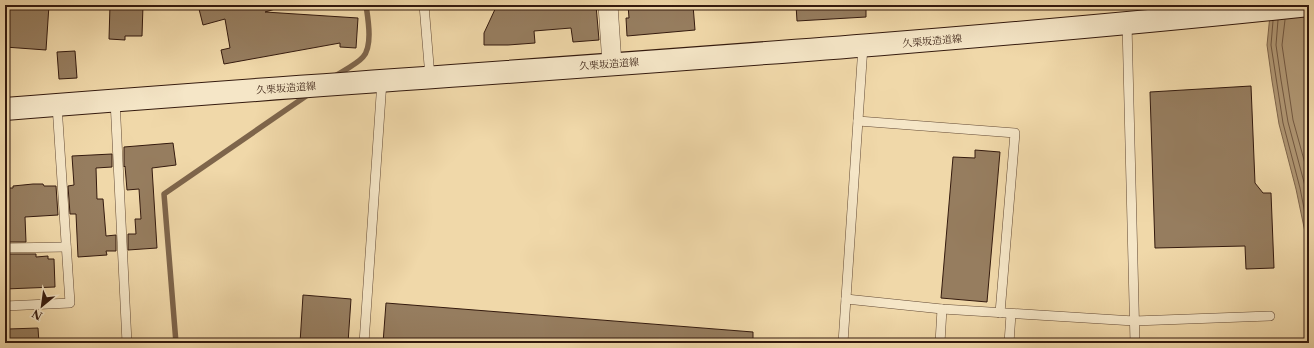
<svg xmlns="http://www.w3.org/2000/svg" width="1314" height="348" font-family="'Libre Caslon Text','Noto Serif JP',serif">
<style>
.water{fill:#b09774;stroke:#7e654b}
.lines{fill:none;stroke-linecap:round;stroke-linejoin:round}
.shore{stroke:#725841;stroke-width:1}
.stream{stroke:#7e654b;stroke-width:5.5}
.building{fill:#967d5f;stroke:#341a0e}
.lane-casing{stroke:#634a35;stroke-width:10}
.street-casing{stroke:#634a35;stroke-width:20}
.secondary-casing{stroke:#341a0e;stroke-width:24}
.lane{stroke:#f5e6c7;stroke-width:9}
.street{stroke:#f5e6c7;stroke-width:19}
.secondary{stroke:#f5e6c7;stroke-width:22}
.labels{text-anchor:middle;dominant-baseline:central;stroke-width:3.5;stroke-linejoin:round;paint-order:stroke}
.street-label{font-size:10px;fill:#341a0e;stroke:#f5e6c7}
</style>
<rect width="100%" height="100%" fill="#f0d8a9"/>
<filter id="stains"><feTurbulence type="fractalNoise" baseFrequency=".005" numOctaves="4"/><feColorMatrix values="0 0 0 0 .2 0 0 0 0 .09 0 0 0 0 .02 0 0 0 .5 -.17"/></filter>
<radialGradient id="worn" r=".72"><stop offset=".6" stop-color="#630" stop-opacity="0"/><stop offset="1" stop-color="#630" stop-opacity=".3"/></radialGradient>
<polygon class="water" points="1271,5 1309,5 1309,267 1305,232 1296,189 1279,124 1272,81 1267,45"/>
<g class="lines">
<g class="shore">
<polyline points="1278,20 1276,45 1281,80 1288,122 1305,186 1309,206"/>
<polyline points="1285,20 1282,45 1287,79 1293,120 1309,178"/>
<polyline points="1273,21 1271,45 1283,123 1300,188 1309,234"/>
</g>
<g class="stream">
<path d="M335 76C343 71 357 64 363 57 373 46 368 19 366 5"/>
<polyline points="176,343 164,194 309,94"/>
</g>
</g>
<g class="building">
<polygon points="5,5 49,5 46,50 5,47"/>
<polygon points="110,5 143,5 142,36 125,36 125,40 109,39"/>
<polygon points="198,5 278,5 279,8 265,12 358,18 356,48 340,47 340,43 224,64 221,50 230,48 225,19 203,25"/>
<polygon points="497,5 596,5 599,40 573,42 571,28 534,31 535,43 508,45 484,45 484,33"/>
<polygon points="628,5 693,5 695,30 627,36 626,18 629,18"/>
<polygon points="796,5 866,5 866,17 797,21"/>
<polygon points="75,51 77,78 59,79 57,52"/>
<polygon points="1251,86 1255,183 1263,193 1271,193 1274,268 1246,269 1245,246 1155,248 1150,92"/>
<polygon points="173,143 176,165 152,168 157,248 128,250 128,234 136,234 135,219 141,219 139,189 127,190 125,166 124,167 124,147"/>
<polygon points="975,150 1000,152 987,302 941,298 953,157 975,158"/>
<polygon points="112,154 112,167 96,168 97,199 103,199 106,236 116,235 116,251 106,251 107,255 78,257 76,214 70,214 68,186 74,185 72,156"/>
<polygon points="33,184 43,184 44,186 56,186 58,215 25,217 26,242 5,242 5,188 13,188 13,186"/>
<polygon points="5,254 36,254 36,257 48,256 48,259 54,259 55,287 5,289"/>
<polygon points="303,295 351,299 348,343 300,343"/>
<polygon points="386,303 753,332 753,343 383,343"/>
<polygon points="38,328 39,343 8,343 8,329"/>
</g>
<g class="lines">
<defs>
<g id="lane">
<polyline points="424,5 430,77"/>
<polyline points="1127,24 1135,343"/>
<polyline points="115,100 127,343"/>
<polyline points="858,121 1015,133 1000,313"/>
<polyline points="5,248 66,247"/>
<polyline points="846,299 942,309 1134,321 1270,316"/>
<polyline points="5,306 70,303 57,105"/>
<polyline points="364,343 382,81"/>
<polyline points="843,343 863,46"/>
<polyline points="940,343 942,309"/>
<polyline points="1009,343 1011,314"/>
</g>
<polyline id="street" points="608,5 612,64"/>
<path id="secondary" d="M5 109C440 74 875 51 1309 5"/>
</defs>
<use href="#lane" class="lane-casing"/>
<use href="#street" class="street-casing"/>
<use href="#secondary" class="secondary-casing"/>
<use href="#lane" class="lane"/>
<use href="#street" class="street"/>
<use href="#secondary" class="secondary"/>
</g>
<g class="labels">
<g class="street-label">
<text transform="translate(932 41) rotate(-5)">久栗坂造道線</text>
<text transform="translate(609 64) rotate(-4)">久栗坂造道線</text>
<text transform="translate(286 88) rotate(-4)">久栗坂造道線</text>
</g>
</g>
<rect width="1314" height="348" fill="none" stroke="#f0d8a9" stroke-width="20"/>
<rect x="6" y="6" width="1302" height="336" fill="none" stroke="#341a0e" stroke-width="2"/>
<rect x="10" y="10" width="1294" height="328" fill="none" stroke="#341a0e"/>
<g transform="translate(42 306) rotate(209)" stroke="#f5e6c7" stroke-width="3" paint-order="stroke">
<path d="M0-3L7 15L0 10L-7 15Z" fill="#341a0e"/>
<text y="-6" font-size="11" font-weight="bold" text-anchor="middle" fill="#341a0e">N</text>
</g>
<rect width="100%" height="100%" filter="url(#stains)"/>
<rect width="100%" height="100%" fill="url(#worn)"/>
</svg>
